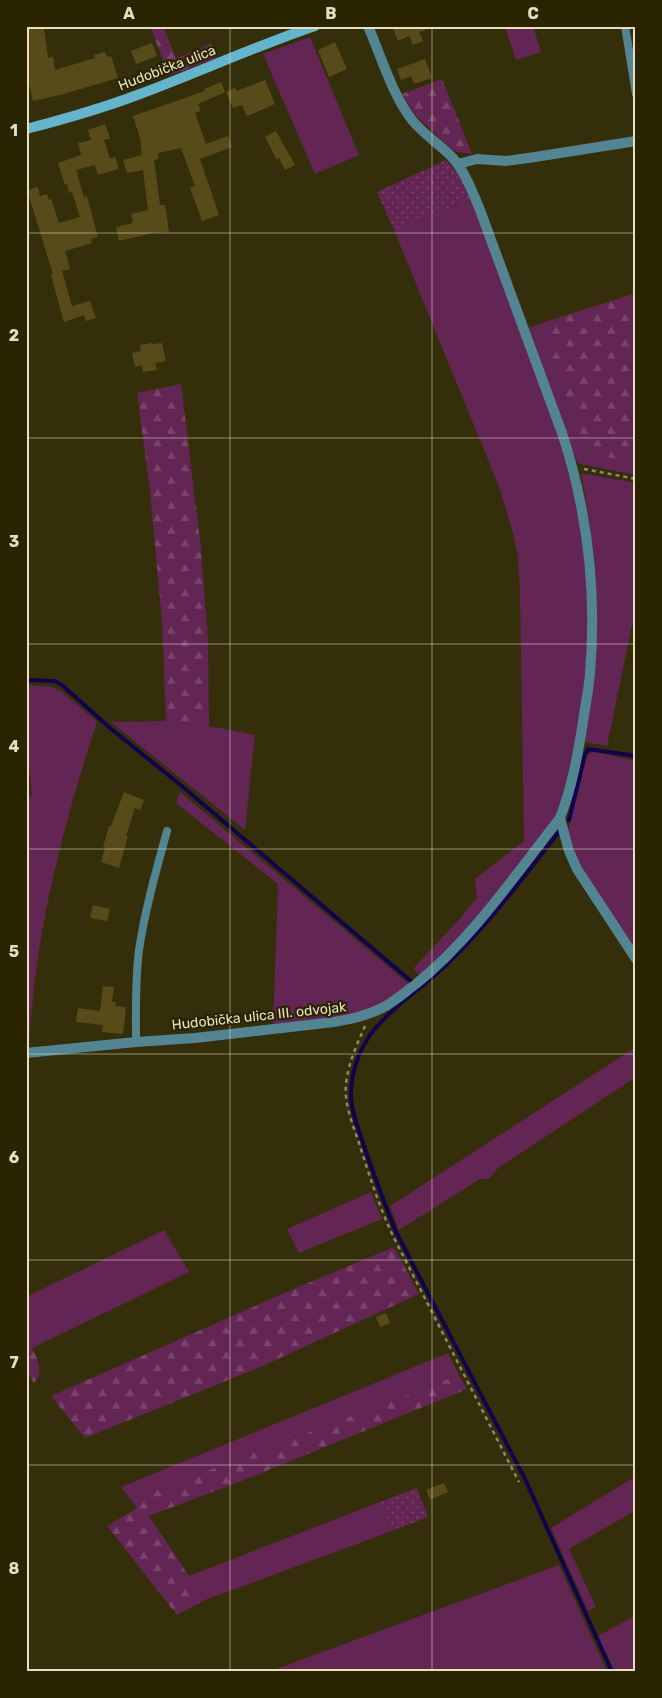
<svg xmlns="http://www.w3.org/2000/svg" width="662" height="1698" font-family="Rubik,sans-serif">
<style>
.grass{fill:#632554}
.forest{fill:url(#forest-firs)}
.garden{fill:url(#garden-dots)}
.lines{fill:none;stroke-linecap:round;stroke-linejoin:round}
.stream{stroke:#12014f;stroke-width:4}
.building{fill:#574c19}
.path{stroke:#8f8866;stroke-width:2.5;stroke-dasharray:4 4;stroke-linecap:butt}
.lane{stroke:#538492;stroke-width:8}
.street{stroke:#538492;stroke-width:10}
.secondary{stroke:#64b5cc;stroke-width:10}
.grid{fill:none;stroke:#e7e0bf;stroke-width:1;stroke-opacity:0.55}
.labels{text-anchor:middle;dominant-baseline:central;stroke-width:4.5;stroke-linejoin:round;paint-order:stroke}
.street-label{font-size:14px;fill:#e7e0bf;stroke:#2b2400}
.neatline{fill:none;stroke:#e7e0bf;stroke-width:2}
.grid-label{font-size:16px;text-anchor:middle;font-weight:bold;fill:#e7e0bf}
</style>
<defs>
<pattern id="forest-firs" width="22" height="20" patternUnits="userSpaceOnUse" patternTransform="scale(1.25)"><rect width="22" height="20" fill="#632554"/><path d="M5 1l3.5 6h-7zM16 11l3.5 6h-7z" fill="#79446b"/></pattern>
<pattern id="garden-dots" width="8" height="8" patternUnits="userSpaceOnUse" patternTransform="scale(1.25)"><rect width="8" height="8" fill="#632554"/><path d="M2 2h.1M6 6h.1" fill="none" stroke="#79446b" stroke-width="1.8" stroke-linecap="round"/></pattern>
</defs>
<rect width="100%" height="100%" fill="#352e0a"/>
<g class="grass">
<polygon points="505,26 533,26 541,52 516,60"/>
<polygon points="310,37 359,155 315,174 263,54"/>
<polygon points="472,199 558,435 580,517 589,608 587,673 576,739 561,801 556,816 467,930 421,976 413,969 456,923 477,898 475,879 524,841 520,592 518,557 512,529 498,484 394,230"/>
<polygon points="539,324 584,451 636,464 636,475 580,464 576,460 529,328"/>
<path d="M581 473 636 483V606L607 746 585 742C591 697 598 651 597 605 596 560 589 517 581 473Z"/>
<path d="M26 685 52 687 61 691 97 722C71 801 49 881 37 963 33 992 31 1021 28 1050L26 1051V796L32 795 26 743Z"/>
<polygon points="166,721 209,726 255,735 245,830 111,722"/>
<polygon points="595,752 636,761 636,952 580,865 572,849 568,830 586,758 588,754"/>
<path d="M180 792 410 985C397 994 385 1003 370 1009 345 1020 301 1021 273 1024L278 884 176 803Z"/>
<polygon points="636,1047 636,1077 498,1168 489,1179 480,1179 399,1230 390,1206"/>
<polygon points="371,1192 382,1219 299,1253 287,1229"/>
<polygon points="164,1230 189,1272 26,1351 26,1297"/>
<polygon points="448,1353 459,1375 131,1500 121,1487"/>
<polygon points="636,1476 636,1510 569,1549 596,1607 588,1611 551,1528"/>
<polygon points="380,1502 392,1531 205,1600 189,1576"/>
<polygon points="559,1565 607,1672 268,1672"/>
<polygon points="636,1615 636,1672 615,1672 598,1636"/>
</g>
<g class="forest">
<polygon points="150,26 163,26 176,58 211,44 217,58 169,76"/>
<polygon points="442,79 472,154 457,152 450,148 414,114 402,94"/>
<polygon points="636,293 636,464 584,451 539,324"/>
<polygon points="181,384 201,549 208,639 209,726 166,721 162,621 150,491 137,393"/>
<polygon points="394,1247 419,1294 258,1368 85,1438 51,1396 289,1291"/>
<path d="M32 1348C37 1359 45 1372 34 1383L26 1371V1351Z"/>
<polygon points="459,1375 467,1389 239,1482 149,1516 205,1600 177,1615 107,1526 137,1508 131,1500"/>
</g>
<g class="garden">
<polygon points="446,160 463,180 472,199 394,230 377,192"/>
<polygon points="417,1488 428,1517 392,1531 380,1502"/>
</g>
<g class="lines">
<g class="stream">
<polyline points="26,680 55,681 62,685 110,728 183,787 412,982"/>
<polyline points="569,820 585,755 588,749 636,756"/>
<path d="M558 833C524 877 488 924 448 963 424 987 390 1008 370 1035 358 1053 351 1073 351 1095 351 1111 358 1128 363 1143 373 1173 384 1202 396 1232L525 1479 612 1672"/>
</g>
</g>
<g class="building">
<polygon points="27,26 39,26 39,29 44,28 48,58 53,57 55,70 95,58 94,55 105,52 107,57 111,56 118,78 60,95 33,101 26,71"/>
<polygon points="392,26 433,26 433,27 419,32 423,41 413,45 409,36 398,41"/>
<polygon points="335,42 347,69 329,77 318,50"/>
<polygon points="152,43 157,56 136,64 131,51"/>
<polygon points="425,59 432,78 414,84 411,76 401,80 397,69"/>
<polygon points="265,80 275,104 247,116 242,105 233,108 226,92 235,88 237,91"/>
<polygon points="221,82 225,92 198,104 201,111 195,113 206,144 228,136 232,147 200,159 219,215 202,221 190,188 195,186 181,148 158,153 158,159 154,160 160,205 165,205 169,232 153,233 119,241 116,227 133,223 131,214 148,210 143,170 127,173 123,160 142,155 140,138 133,116 205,91 204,89"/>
<polygon points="105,124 110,138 104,140 110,159 115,157 119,169 98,175 95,165 76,170 84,197 87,196 98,237 91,239 92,243 65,251 70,269 62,271 72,306 90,301 96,318 86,321 84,315 64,322 51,275 53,274 27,190 38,187 40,196 47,194 49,200 51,199 59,223 80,217 72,192 69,193 67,184 65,185 58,163 81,155 78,143 91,140 88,130"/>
<polygon points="276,131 295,165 285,170 279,158 277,160 265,137"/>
<polygon points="152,343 152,344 162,343 166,361 155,363 157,370 143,372 142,365 135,367 132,353 141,351 140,345"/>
<polygon points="124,792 144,800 140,810 135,808 126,836 128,836 119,868 101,862 105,848 103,847 109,826 111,826"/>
<polygon points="93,905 110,909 107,921 90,918"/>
<polygon points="103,986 114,987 112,1002 116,1002 115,1006 126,1007 123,1034 102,1032 103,1025 76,1022 78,1008 100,1011"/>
<polygon points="386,1313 390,1323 380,1327 376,1317"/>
<polygon points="444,1483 448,1492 430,1500 426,1490"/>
</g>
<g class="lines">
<g class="path">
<polyline points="584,469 636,479"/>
<path d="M365 1026C357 1044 348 1064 346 1084 344 1103 352 1123 358 1140 369 1174 379 1207 394 1238L519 1482"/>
</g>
<g class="lane">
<polyline points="625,26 636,94"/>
<path d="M136 1042C136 1012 135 981 139 950 145 910 156 871 167 831"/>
</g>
<g class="street">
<polyline points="458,164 477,159 506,161 535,157 636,141"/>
<polyline points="560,818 569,851 577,869 636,959"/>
<path d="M26 1053 136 1042 195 1038 334 1022C351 1019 366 1016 382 1008 394 1002 405 992 416 984 473 938 515 875 560 818 572 788 578 754 583 722 585 706 589 689 590 673 597 590 588 512 562 433L480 210C472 191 465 171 451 156 438 143 423 134 412 120 392 94 381 56 368 26"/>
</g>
<path class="secondary" d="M26 129C65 119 103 108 140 94 199 72 256 46 315 26"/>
</g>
<path class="grid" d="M230 26V1672M432 26V1672M26 233H636M26 438H636M26 644H636M26 849H636M26 1054H636M26 1260H636M26 1465H636"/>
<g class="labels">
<g class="street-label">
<text transform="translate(167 68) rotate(-21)">Hudobička ulica</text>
<text transform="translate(259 1016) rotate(-6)">Hudobička ulica III. odvojak</text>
</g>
</g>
<rect width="662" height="1698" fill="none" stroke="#2b2400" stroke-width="55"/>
<rect x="28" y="28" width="606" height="1642" class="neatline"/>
<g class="grid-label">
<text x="129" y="19">A</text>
<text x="331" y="19">B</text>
<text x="533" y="19">C</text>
<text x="14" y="136">1</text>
<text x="14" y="341">2</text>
<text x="14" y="547">3</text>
<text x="14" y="752">4</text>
<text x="14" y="957">5</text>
<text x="14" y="1163">6</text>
<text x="14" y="1368">7</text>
<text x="14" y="1574">8</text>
</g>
</svg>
